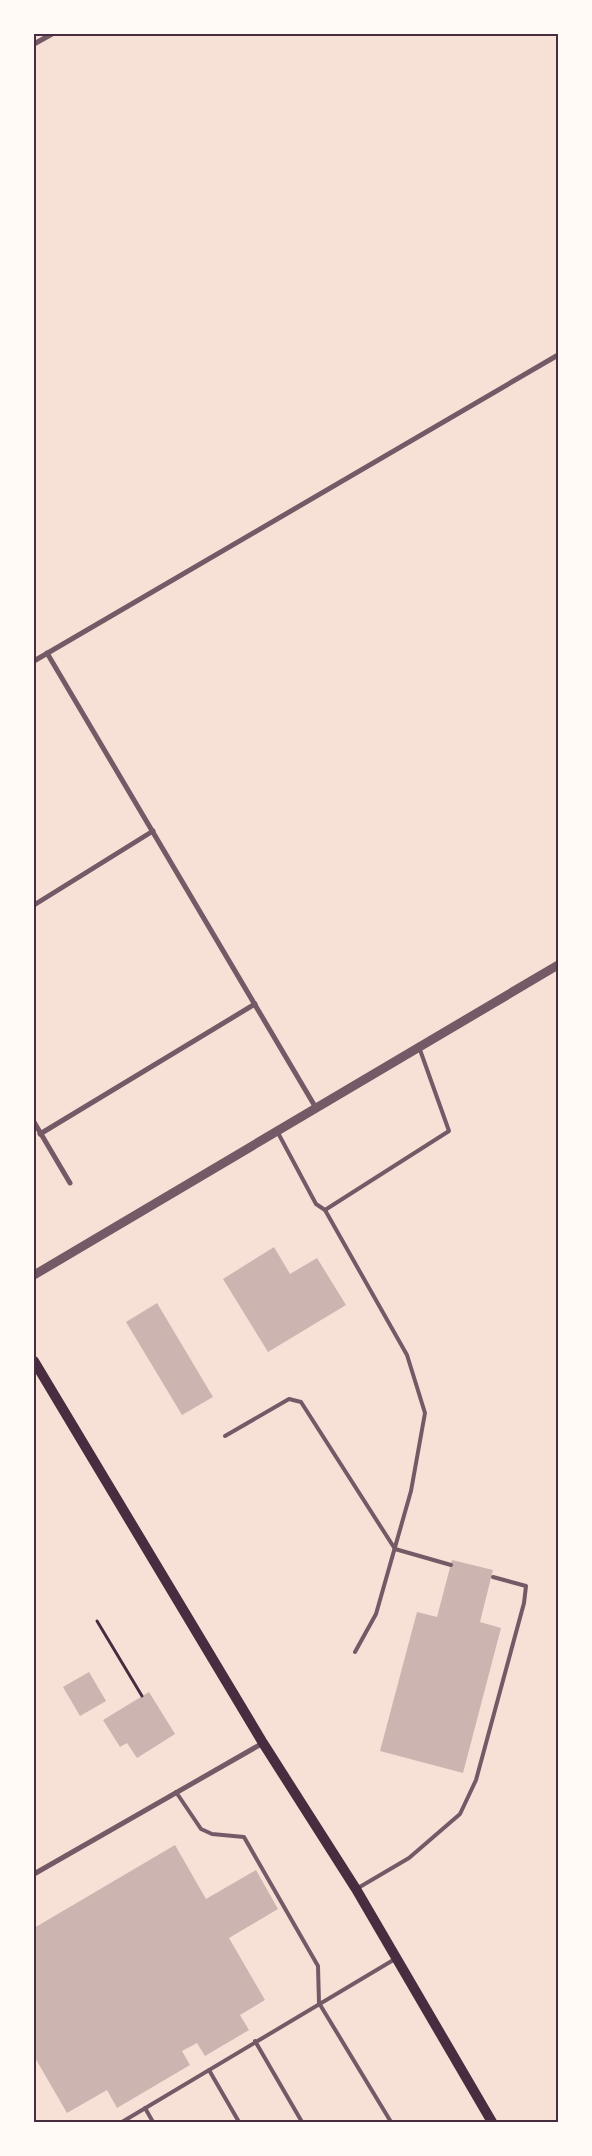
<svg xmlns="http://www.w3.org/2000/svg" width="592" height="2156" font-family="'PT Sans',sans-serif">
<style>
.building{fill:#ccb4b1}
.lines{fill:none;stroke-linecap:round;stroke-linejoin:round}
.path{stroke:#4a2c40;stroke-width:3}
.service{stroke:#755966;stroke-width:4}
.minor{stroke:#755966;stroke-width:5}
.tertiary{stroke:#755966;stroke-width:9}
.secondary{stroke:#4a2c40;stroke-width:10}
.neatline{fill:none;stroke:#4a2c40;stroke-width:2}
</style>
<rect width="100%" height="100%" fill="#f7e1d7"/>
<g class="building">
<polygon points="274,1247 290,1274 317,1258 346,1305 268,1352 223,1279"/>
<polygon points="157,1303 213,1397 182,1415 126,1322"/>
<polygon points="452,1560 493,1570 480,1622 501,1628 463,1773 380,1751 417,1612 437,1617"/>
<polygon points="89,1672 106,1701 80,1716 63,1687"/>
<polygon points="149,1692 175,1734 137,1758 127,1743 120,1747 103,1720"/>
<polygon points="175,1845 206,1899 256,1870 278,1909 229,1938 265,2000 240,2015 249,2030 205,2056 197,2043 182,2051 190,2065 117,2108 107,2090 67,2113 34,2056 34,1928"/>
</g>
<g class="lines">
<polyline class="path" points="97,1621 142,1696"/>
<g class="service">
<polyline points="277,1131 316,1204 325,1210 449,1131 419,1047"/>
<polyline points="325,1210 407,1355 425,1413 411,1491 376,1614 355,1652"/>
<polyline points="225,1436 289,1399 301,1402 395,1549 451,1565"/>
<polyline points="176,1792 201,1829 212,1834 244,1837 318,1966 319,2003 391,2122"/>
<polyline points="358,1888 409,1858 460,1814 476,1780 524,1603 526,1586 493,1577"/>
<polyline points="255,2041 302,2122"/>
<polyline points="209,2070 239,2122"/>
<polyline points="145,2108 153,2122"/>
<polyline points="122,2122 395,1959"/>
</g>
<g class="minor">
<polyline points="34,44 52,34"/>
<polyline points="47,653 316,1108"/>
<polyline points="34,661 558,355"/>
<polyline points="34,905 153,831"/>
<polyline points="34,1122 70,1183"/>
<polyline points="40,1134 255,1004"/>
<polyline points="34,1874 263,1743"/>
</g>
<polyline class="tertiary" points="34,1275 558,965"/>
<polyline class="secondary" points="34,1361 263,1743 356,1889 492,2122"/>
</g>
<rect width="592" height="2156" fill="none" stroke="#fffaf5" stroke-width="70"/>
<rect x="35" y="35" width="522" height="2086" class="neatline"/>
</svg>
